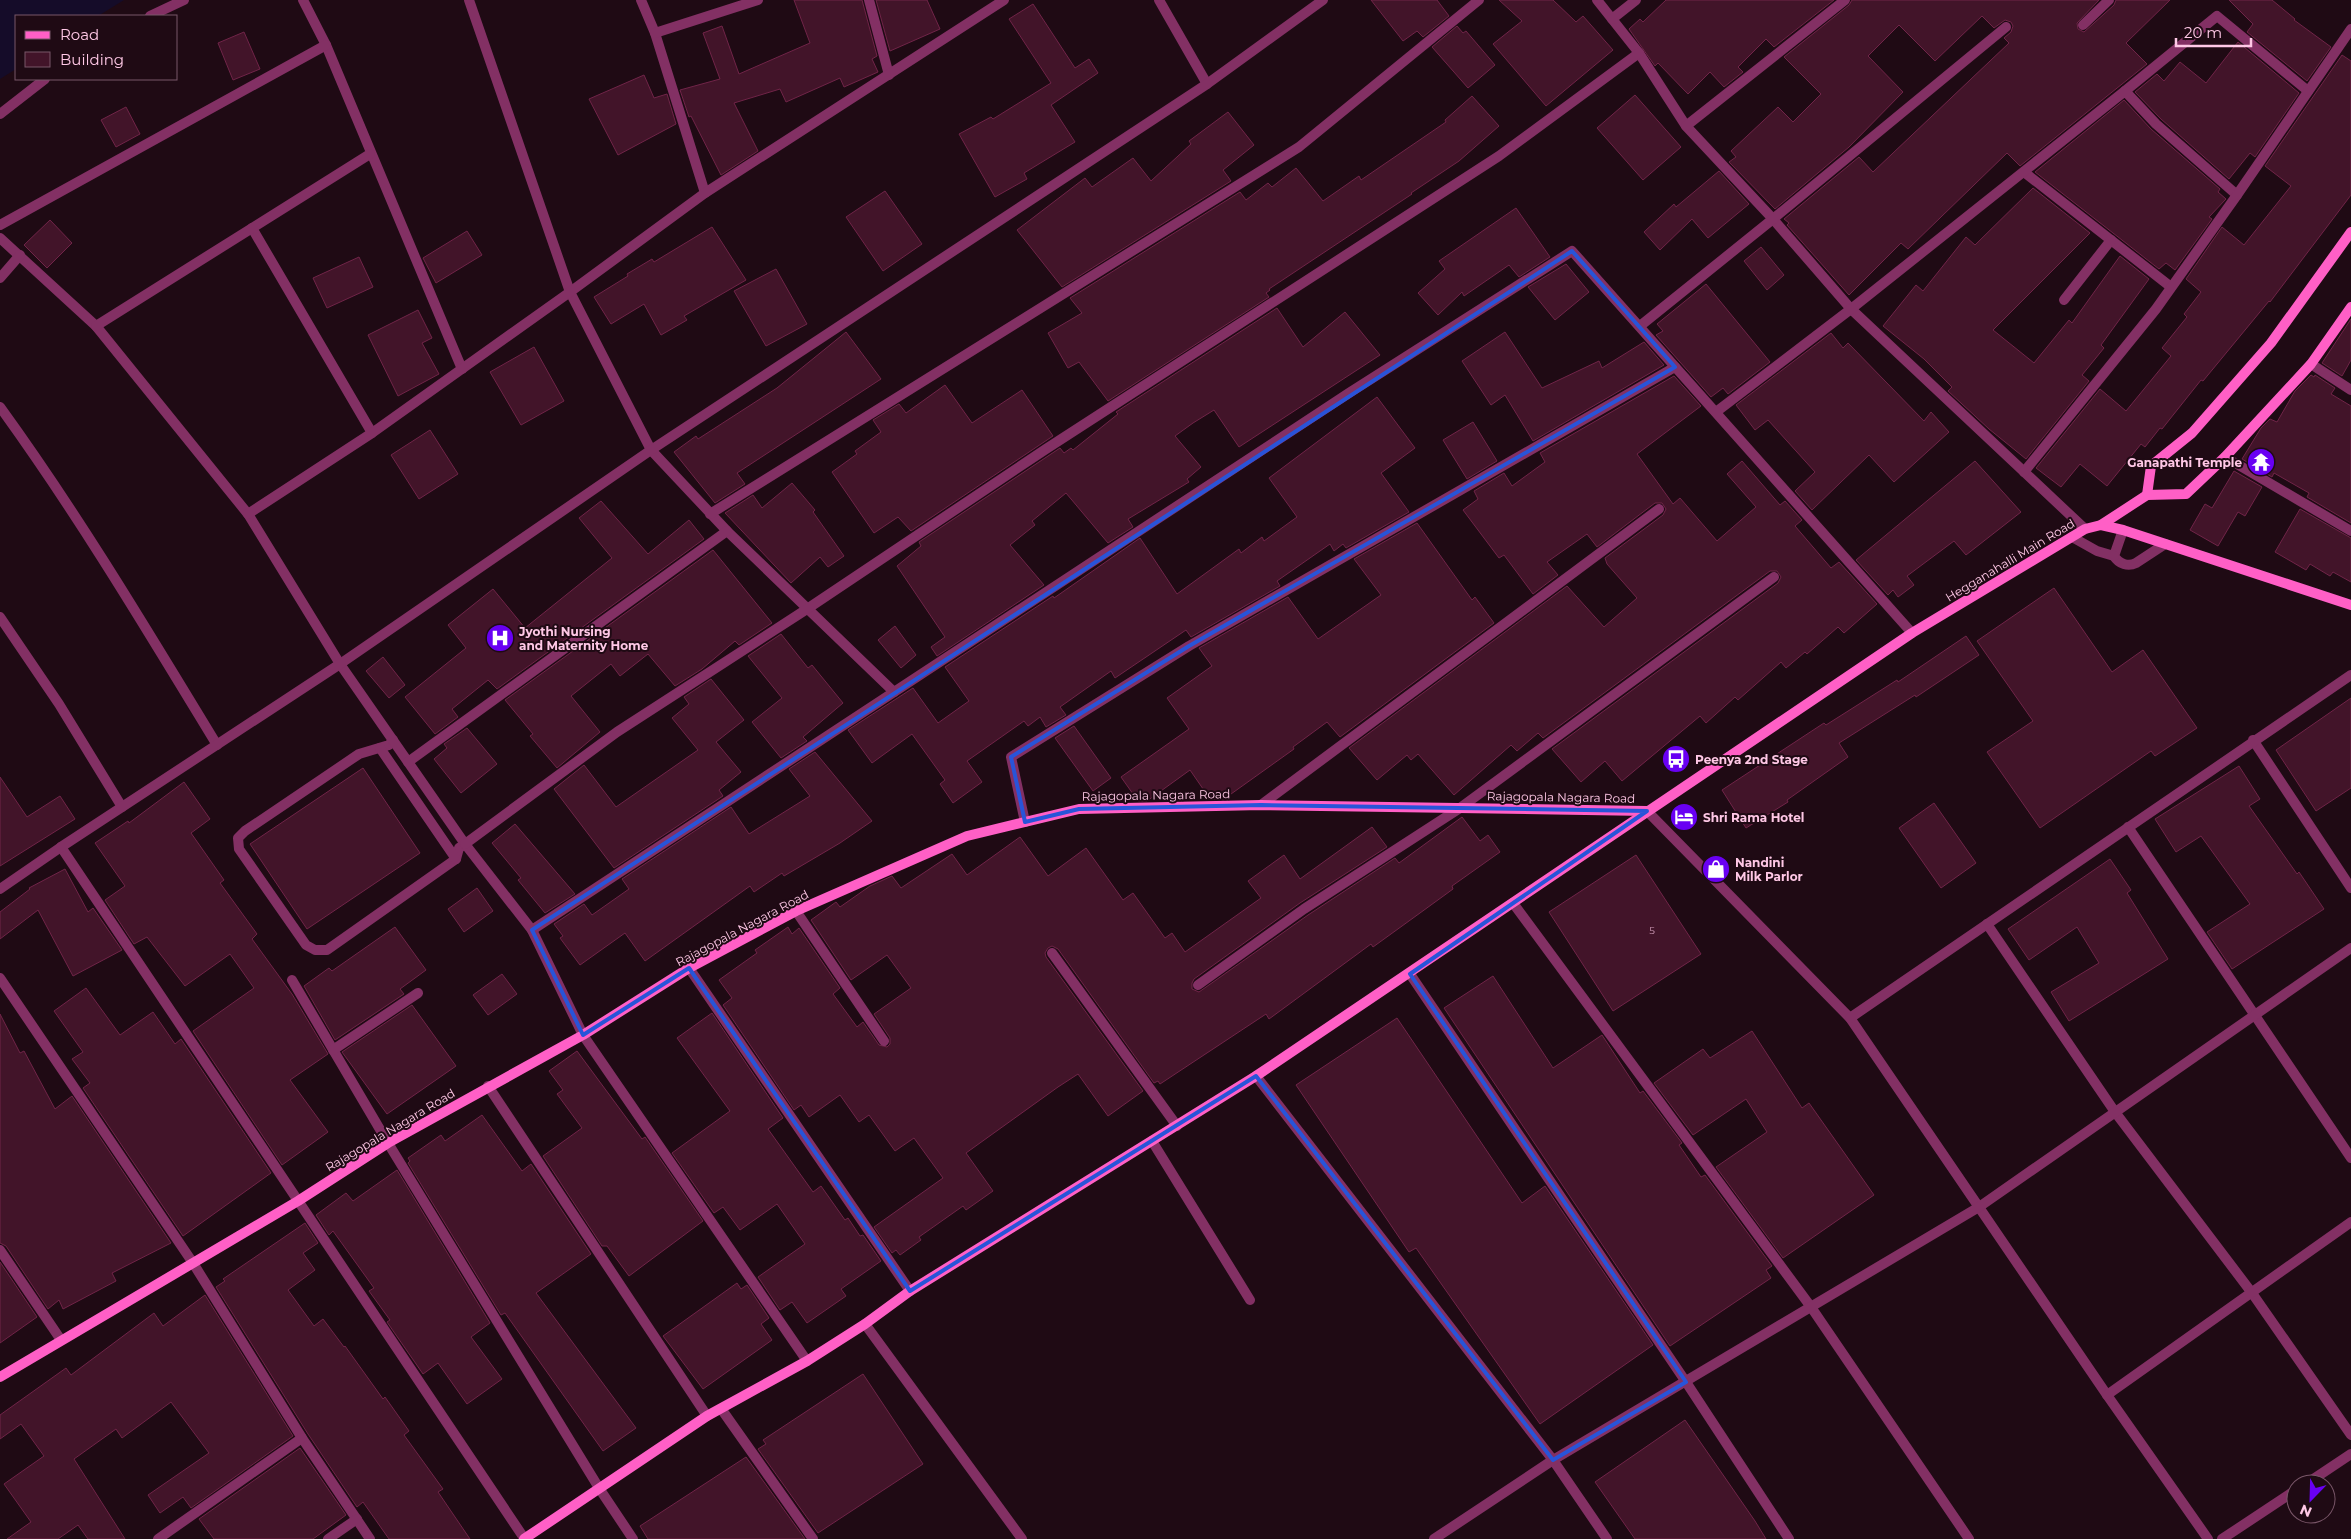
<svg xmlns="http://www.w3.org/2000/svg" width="2351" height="1539" font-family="Montserrat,sans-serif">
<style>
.green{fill:#150c29}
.building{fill:#421429;stroke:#702448}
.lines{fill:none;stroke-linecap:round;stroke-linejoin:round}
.lane{stroke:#833064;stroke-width:10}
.street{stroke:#833064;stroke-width:10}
.secondary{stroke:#ff5fc6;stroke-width:10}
.marked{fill:none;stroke:#2854d9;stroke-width:4;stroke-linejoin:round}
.labels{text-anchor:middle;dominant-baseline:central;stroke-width:4;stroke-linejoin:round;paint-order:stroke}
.number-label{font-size:10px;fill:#d09bb7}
.poi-label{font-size:12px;font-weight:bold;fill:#ffc8e6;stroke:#1f0a14;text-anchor:start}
.street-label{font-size:12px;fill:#ffc8e6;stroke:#1f0a14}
</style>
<rect width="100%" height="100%" fill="#1f0a14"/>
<polygon class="green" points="0,0 124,0 98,16 16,16 16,69 0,79"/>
<g class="building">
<polygon points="794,0 862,0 877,56 872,59 878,72 844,87 840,78 786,102 780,89 734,103 758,151 721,175 691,116 689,117 680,90 720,79 703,33 722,26 739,74 810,43"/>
<polygon points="876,0 927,0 940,29 890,51"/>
<polygon points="1371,0 1437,0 1449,16 1423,37 1417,31 1403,41"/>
<polygon points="1499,0 1553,0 1576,22 1583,16 1613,50 1546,106 1493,44 1522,21"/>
<polygon points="1666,0 1834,0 1774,47 1766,39 1738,67 1743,72 1724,87 1710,72 1688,94 1658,63 1655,66 1629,29 1640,19 1643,22"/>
<polygon points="1852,0 2099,0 2077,23 2078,29 2084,32 2114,5 2116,0 2170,0 2126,43 2147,64 2020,166 2007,153 1908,249 1901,243 1849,295 1787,225 1789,223 1784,219 1859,157 1873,172 2009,43 2004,38 2011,32 2013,26 2011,22 2005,20 1994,28 1982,16 1935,61 1899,25 1868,56 1903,92 1849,147 1775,209 1729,162 1736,157 1731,151 1778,107 1793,122 1821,94 1784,57 1849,5"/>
<polygon points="2229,0 2272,0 2295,19 2294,20 2331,47 2307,81 2247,32 2253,24"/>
<polygon points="1033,4 1075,68 1089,59 1098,73 1051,105 1075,142 1024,173 1027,179 995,197 959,134 991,117 993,119 1051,83 1009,19"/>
<polygon points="1457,26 1463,33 1466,31 1495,65 1468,88 1432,47"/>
<polygon points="244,32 260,69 233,80 218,43"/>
<polygon points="2238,42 2299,93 2255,157 2250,153 2229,179 2161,119 2135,92 2157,74 2164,81 2180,62 2206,83"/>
<polygon points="2342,55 2351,61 2351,195 2270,302 2269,301 2203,381 2201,380 2162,429 2160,428 2145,447 2141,444 2107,486 2080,464 2061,487 2036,468 2100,389 2126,411 2171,356 2162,348 2187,317 2184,314 2201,292 2186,279 2222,227 2244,245 2291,186 2265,166"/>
<polygon points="644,75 654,98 667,94 676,124 618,155 589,99"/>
<polygon points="1635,95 1681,147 1643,180 1597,128"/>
<polygon points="1472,96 1499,126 1459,161 1411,193 1412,194 1269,289 1270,290 1266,293 1269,297 1108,401 1079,362 1068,368 1048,333 1082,313 1070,298 1240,192 1246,200 1268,183 1272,187 1296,168 1323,201 1359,176 1361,180 1446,122 1445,120"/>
<polygon points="2124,100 2151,129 2220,189 2218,192 2226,199 2209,217 2212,219 2175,270 2166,263 2159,269 2035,172"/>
<polygon points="126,107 140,134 116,147 101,120"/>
<polygon points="1228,112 1254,145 1223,170 1231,181 1062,287 1017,230 1085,178 1092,187 1133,158 1151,181 1191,144 1189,141"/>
<polygon points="1719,171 1749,204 1708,238 1692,219 1660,250 1644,232 1674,204 1676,207"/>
<polygon points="2033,188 2090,233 1993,330 2034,363 2069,320 2072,323 2120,256 2149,279 2101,345 2104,348 2082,375 2089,381 2026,459 1989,429 1948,391 1952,387 1924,359 1883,326 1916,285 1923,291 1966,237 1975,245"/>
<polygon points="885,191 922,244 883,271 846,217"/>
<polygon points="1516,208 1550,257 1519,277 1509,265 1464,296 1462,292 1438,315 1418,293 1445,269 1439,261"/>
<polygon points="50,220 72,243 47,268 24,245"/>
<polygon points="712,227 746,280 684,316 687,320 661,335 644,304 611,324 594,297 628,276 627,274 652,259 654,262"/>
<polygon points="467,231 482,255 436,283 423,258"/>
<polygon points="1761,247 1784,275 1767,290 1744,261"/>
<polygon points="359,257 373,287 327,308 313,278"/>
<polygon points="1566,264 1589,292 1555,320 1528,287"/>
<polygon points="776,269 807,324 766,346 734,291"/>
<polygon points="1706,284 1770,362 1728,394 1723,388 1711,397 1656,335 1663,331 1657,324"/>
<polygon points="1277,308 1303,347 1345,312 1380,355 1239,447 1214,410 1193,423 1175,436 1201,467 1187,479 1189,482 1128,519 1133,527 1108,543 1066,493 1032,521 1035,525 1010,545 1044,585 937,656 931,647 945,637 897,566 921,546 919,542 1060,448 1064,453 1071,448 1073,450 1118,414 1116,412"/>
<polygon points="418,310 432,338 422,343 439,374 398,396 368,335"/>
<polygon points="2351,319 2351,360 2342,376 2322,363"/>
<polygon points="846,332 881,379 737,473 745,484 715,503 674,452 696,436 698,439 777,388"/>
<polygon points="1505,332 1542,388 1599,361 1602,368 1644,342 1664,365 1533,441 1505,395 1491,405 1462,361"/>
<polygon points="1831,333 1843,348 1848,343 1924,421 1931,412 1949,432 1894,482 1869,455 1812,510 1795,491 1815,472 1768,420 1755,430 1736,405"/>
<polygon points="534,347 564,401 521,425 490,372"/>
<polygon points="2311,375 2314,377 2315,375 2335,388 2331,394 2351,406 2351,523 2307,497 2309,493 2274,473 2272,477 2242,459 2261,428 2270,419 2277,422 2295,391"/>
<polygon points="1674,376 1701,406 1637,454 1673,504 1680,498 1717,541 1756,507 1727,474 1742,461 1780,505 1785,501 1802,520 1795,526 1831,568 1839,562 1877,604 1844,633 1838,627 1807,654 1805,652 1786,668 1781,662 1738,700 1735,697 1706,723 1700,716 1622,781 1605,761 1581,782 1552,749 1778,583 1781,577 1777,571 1770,571 1543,738 1538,733 1517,751 1511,745 1454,795 1418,754 1411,760 1407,755 1377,780 1349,748 1567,586 1604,627 1637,598 1607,564 1605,558 1663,515 1666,509 1662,503 1655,503 1597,547 1587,534 1547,562 1558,575 1533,594 1504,555 1499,558 1463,510 1478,499 1474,491 1504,473 1512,486 1545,462 1540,453"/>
<polygon points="945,385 972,423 1022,390 1053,436 911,531 898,517 874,533 832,472 857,454 855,451 881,432 873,420 899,404 906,413"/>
<polygon points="1377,397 1415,448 1381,473 1409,512 1346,548 1343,544 1334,551 1330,544 1277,581 1280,586 1191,637 1186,630 1115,678 1111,671 1060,707 1066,715 1046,727 1040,717 1028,726 1024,721 967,761 982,782 953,803 940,784 945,780 912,734 872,763 848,730 913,688 938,723 969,701 945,667 1053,596 1054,598 1140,538 1177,594 1239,549 1241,553 1262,537 1264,541 1297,517 1269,478"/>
<polygon points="1473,422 1497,461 1467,479 1443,440"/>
<polygon points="430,430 458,474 419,499 391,455"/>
<polygon points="1975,461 2021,512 1966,555 1954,541 1907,576 1914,585 1898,597 1893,590 1888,595 1856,560"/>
<polygon points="2234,471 2262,487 2245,516 2238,512 2218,546 2190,530 2205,504 2212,508"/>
<polygon points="792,483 815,510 813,512 844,556 828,567 820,557 791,583 725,513 753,495 762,508"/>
<polygon points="601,501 648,554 689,520 704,539 497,689 488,680 452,709 458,717 435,734 405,697 466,648 448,625 493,589 525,628 612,558 579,518"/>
<polygon points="2300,509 2351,538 2351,582 2333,572 2330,576 2310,564 2306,570 2275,552"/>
<polygon points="1417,523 1472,600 1475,597 1494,623 1340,737 1327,722 1293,747 1294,749 1224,799 1210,799 1190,770 1147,801 1138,801 1121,777 1189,729 1167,698 1212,666 1199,648 1288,597 1318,639 1381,595 1354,559"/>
<polygon points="713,550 772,623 739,645 735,641 702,669 675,686 648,654 620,676 611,664 571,696 600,732 557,768 530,736 533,734 505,700"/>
<polygon points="2054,588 2112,672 2143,650 2197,728 2155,756 2151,751 2040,828 1987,752 2033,721 1977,641"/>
<polygon points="895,626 916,655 901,668 878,640"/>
<polygon points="781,634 808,668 812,665 843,703 803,737 807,741 781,758 752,722 782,698 748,656"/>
<polygon points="1966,636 1979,655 1916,697 1915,695 1839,743 1848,757 1787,800 1788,802 1746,828 1722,790 1824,723 1826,725 1897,680 1898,682"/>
<polygon points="383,657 405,685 389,698 366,671"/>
<polygon points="711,679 744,720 716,742 741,772 719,790 723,796 614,868 554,789 584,765 616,807 698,750 672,718 689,704 684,697"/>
<polygon points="2351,698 2351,788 2316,811 2276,750"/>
<polygon points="1074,726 1111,778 1093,791 1055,738"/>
<polygon points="467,728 497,764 461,793 434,759 447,748 444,744"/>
<polygon points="815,752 872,821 840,843 784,876 782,873 754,892 750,886 645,961 625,933 580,965 560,938 563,936 554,924 584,904 592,915 629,889 622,879 731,807 749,834 810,796 789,769"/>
<polygon points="2239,766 2260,799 2249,806 2297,874 2299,872 2324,909 2232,969 2207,932 2250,904 2201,836 2176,852 2155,819"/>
<polygon points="363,768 420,853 307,929 250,844"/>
<polygon points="0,777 27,817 60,796 75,819 0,866"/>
<polygon points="184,782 210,819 191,833 224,880 220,883 257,934 252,939 292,994 328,1054 290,1080 328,1132 282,1165 193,1031 254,988 230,954 185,986 147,937 134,944 105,900 125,886 95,843 128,821 129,823"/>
<polygon points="1934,803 1976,863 1941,888 1899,828"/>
<polygon points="1462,817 1480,841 1488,835 1500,852 1452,886 1453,889 1420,913 1373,947 1371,944 1269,1019 1266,1014 1160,1084 1158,1081 1154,1083 1058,949 1052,946 1048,948 1045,953 1046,957 1143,1091 1108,1116 1078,1074 1058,1087 966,1153 993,1191 966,1210 963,1206 919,1237 921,1240 900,1255 896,1250 892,1253 874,1227 943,1178 914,1138 895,1151 869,1115 859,1122 840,1095 809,1117 801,1105 794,1110 723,1005 732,998 719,980 757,953 755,950 788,927 792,934 799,928 840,988 833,994 857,1027 863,1022 879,1045 887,1047 890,1044 890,1038 874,1014 911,988 887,955 851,980 811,920 836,902 840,907 870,886 892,876 901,888 952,854 967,875 1020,837 1048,876 1086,848 1123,900 1133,893 1165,938 1172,933 1185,952 1261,898 1248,881 1284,855 1300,879 1372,827 1387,847 1300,903 1194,979 1192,983 1192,989 1199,992 1308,915 1395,858 1399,863"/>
<polygon points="515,824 575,894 545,913 518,880 521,878 492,843"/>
<polygon points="1636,855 1701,954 1613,1011 1549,912"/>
<polygon points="2110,859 2131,890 2127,893 2168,959 2069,1021 2051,992 2099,963 2077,927 2029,960 2008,929"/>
<polygon points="65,869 88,912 93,908 122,950 73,976 38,910 0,939 0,912 30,889 29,888"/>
<polygon points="477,888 493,911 464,932 448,909"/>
<polygon points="395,927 426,970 400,989 404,994 335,1040 304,986 329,968 332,971"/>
<polygon points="502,974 517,994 488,1015 473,995"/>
<polygon points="1493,976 1553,1068 1602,1035 1640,1093 1643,1091 1682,1143 1679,1145 1701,1177 1705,1175 1772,1266 1766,1270 1771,1278 1670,1346 1444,1008"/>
<polygon points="86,988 120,1035 153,1012 175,1044 181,1039 271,1173 183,1236 83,1088 90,1083 72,1059 83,1052 54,1011"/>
<polygon points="412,1005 456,1066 387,1114 342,1052"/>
<polygon points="712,1013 783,1118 768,1129 813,1192 821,1186 845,1220 848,1218 860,1236 863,1235 881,1261 841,1289 846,1296 807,1323 792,1302 780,1310 758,1277 805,1244 777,1204 740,1230 723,1207 714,1213 672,1153 730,1111 677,1038"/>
<polygon points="0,1014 20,1053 24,1051 55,1109 72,1096 171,1243 112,1273 116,1281 63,1309 59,1300 48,1309 6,1246 0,1243"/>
<polygon points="1397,1018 1522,1203 1545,1186 1653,1345 1540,1424 1416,1248 1409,1252 1296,1085"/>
<polygon points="1752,1031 1802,1108 1809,1103 1874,1195 1783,1258 1716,1167 1767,1132 1746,1099 1693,1135 1654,1083 1703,1049 1710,1058"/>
<polygon points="577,1051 642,1139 645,1137 703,1221 629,1276 607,1246 602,1246 543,1156 582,1128 557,1094 563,1090 549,1071"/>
<polygon points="482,1115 522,1171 531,1164 591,1254 536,1293 636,1428 603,1451 505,1313 501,1315 408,1163 410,1161 408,1158 441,1135 445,1141"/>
<polygon points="397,1170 490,1323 471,1337 502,1379 467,1404 438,1363 423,1374 387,1322 390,1320 369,1291 374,1288 333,1231 329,1235 316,1215 346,1193 353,1201"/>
<polygon points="305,1223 318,1243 303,1253 315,1270 288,1290 314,1326 323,1319 344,1347 345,1346 383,1399 385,1397 409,1431 404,1435 443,1489 438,1492 470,1539 389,1539 363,1502 357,1507 308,1434 216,1287 225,1281 223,1279"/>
<polygon points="0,1262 37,1317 0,1343"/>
<polygon points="737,1283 741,1289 747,1285 769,1318 761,1324 772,1340 703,1389 663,1336"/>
<polygon points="205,1295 293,1436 191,1508 183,1497 160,1513 148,1495 209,1453 171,1402 122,1438 116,1429 74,1459 125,1539 88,1539 78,1525 58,1539 7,1539 31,1522 4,1484 44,1456 21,1424 0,1439 0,1415 66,1368 71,1375 154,1313 163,1326"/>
<polygon points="863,1374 923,1464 818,1533 758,1449 766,1444 763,1440"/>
<polygon points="1685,1420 1755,1521 1766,1539 1635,1539 1595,1482"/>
<polygon points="300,1448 346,1515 313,1539 214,1539 199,1519"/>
<polygon points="746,1457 805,1539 648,1539 640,1526"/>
</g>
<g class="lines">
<g class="lane">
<path d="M2123 530 2114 556C2119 564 2128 567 2136 563L2165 544"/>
<polyline points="2072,537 2097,551 2114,556"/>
<polyline points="393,740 389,745 359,754 245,831 238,838 239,849 306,945 315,950 327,950 456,859 459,848 465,844"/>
<polyline points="380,748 456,859"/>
</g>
<g class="street">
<polyline points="303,0 326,45 462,369"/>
<polyline points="469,0 570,292 651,450 727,531 894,692"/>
<polyline points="641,0 655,33 705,193"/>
<polyline points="869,0 889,75"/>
<polyline points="1159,0 1207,84"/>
<polyline points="1597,0 1639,53 1686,126 1773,219 1851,309 2085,529"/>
<polyline points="150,16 184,0"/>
<polyline points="1612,19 1636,0"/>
<polyline points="2083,25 2109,0"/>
<polyline points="655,33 758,0"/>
<polyline points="2125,91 2217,16 2308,91"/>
<polyline points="0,114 45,79"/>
<polyline points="1686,126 1845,0"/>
<polyline points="2024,172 2171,287"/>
<polyline points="0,225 326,45"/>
<polyline points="252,228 372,433"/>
<polyline points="0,238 96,326 248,514 340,664 465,844 532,930 583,1035 807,1361"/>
<polyline points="0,278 20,255"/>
<polyline points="2064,300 2111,240"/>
<polyline points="96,326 370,154"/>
<polyline points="1640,326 1773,219 2006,27"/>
<polyline points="2311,364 2351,390"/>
<path d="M0 407C79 516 147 630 217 745"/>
<polyline points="1716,412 1851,309 2125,91 2156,124 2237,195"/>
<polyline points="2225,457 2351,531"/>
<polyline points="2024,472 2156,309 2237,195 2351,29"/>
<polyline points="248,514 372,433 570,292 705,193 1004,0"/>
<polyline points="710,514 1299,147 1479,0"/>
<polyline points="0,617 59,704 122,807"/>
<polyline points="2253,740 2351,888"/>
<polyline points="408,762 727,531"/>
<polyline points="1261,805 1659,509"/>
<polyline points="1647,811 1850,1018 2107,1395 2208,1539"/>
<polyline points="1025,822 1011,757 1189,646 1675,367"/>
<polyline points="2128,827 2351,1158"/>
<polyline points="465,844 617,732 807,609 1046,449 1499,156 1639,53"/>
<polyline points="61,847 524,1538"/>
<polyline points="0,889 61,847 340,664 651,450 1207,84 1323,0"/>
<polyline points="1513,903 1811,1307 1969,1539"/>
<polyline points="796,911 884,1041"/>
<polyline points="1987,924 2115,1112 2252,1293 2351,1435"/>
<polyline points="532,930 1349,393 1572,251 1912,633"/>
<polyline points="1052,953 1177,1126"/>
<polyline points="689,968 910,1291"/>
<polyline points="1410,974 1686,1382 1789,1539"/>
<polyline points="0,978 193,1263 302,1438 370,1539"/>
<polyline points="292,980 388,1143 599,1488 633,1539"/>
<polyline points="1198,985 1304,909 1460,808 1774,577"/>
<polyline points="1850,1018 2351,675"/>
<polyline points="333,1050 418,993"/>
<polyline points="1256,1076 1553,1460 1607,1539"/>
<polyline points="488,1086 707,1416"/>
<polyline points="1152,1141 1250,1300"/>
<polyline points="0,1250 61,1340"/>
<polyline points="865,1324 1022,1539"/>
<polyline points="2107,1395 2351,1222"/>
<polyline points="722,1410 813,1539"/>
<polyline points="2306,1484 2351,1454"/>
<polyline points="158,1539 302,1438"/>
<polyline points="328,1539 357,1519"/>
<polyline points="1434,1539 1553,1460 1979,1207 2351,948"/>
<polyline points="2222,1539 2296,1490"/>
</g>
<g class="secondary">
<polyline points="2147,495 2151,466 2192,433 2271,343 2351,232"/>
<polyline points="2101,525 2123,530 2351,605"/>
<polyline points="0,1377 298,1201 388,1143 583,1035 689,968 796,911 967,836 1079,809 1261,805 1647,811"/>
<polyline points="524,1539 707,1416 807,1361 865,1324 910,1291 1256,1076 1912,633 2085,529 2101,525 2147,495 2186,494 2225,457 2311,364 2351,307"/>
</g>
</g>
<path class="marked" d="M1572 251 1675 367 1189 646 1011 757 1025 822 1079 809 1261 805 1647 811 1410 974 1686 1382 1553 1460 1256 1076 910 1291 689 968 583 1035 532 930Z"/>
<defs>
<symbol id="temple-disc" viewBox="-11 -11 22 22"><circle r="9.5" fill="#6900f3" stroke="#1f0a14"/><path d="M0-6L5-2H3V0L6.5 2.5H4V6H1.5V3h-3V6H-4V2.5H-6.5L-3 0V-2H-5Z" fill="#fff"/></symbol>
<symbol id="hospital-disc" viewBox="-11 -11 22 22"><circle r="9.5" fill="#6900f3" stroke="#1f0a14"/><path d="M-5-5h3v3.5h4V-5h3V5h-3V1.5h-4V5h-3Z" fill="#fff"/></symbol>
<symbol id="bus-disc" viewBox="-11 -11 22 22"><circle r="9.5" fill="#6900f3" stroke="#1f0a14"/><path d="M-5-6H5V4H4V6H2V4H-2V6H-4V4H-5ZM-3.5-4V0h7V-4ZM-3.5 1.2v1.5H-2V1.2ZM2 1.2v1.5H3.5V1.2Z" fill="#fff"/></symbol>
<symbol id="hotel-disc" viewBox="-11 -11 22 22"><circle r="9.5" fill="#6900f3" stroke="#1f0a14"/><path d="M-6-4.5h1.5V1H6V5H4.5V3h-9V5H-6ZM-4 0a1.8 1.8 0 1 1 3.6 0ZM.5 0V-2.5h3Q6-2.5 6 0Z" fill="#fff"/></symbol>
<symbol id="shop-disc" viewBox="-11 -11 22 22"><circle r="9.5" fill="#6900f3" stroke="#1f0a14"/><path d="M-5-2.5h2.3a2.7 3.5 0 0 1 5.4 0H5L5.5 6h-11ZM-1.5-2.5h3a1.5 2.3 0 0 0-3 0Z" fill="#fff"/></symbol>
</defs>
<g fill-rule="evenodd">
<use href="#temple-disc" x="2245" y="446" width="32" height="32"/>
<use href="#hospital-disc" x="484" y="622" width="32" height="32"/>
<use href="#bus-disc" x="1660" y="743" width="32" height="32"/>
<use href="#hotel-disc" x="1668" y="801" width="32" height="32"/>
<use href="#shop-disc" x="1700" y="853" width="32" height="32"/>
</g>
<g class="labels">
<g class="number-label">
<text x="1652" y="930">5</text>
</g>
<g class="poi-label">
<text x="2242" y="462" text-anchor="end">Ganapathi Temple</text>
<text x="519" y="631">Jyothi Nursing<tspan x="519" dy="14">and Maternity Home</tspan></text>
<text x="1695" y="759">Peenya 2nd Stage</text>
<text x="1703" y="817">Shri Rama Hotel</text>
<text x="1735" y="862">Nandini<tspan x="1735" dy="14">Milk Parlor</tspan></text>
</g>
<g class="street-label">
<text transform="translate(2010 560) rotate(-31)">Hegganahalli Main Road</text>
<text transform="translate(1156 795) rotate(-1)">Rajagopala Nagara Road</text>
<text transform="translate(1561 797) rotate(1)">Rajagopala Nagara Road</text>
<text transform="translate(742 928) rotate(-28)">Rajagopala Nagara Road</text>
<text transform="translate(390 1130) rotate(-31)">Rajagopala Nagara Road</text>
</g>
</g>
<rect x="15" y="15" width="162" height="65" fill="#1f0a14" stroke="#795668"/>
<rect x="25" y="31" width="25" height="8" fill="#ff5fc6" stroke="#795668"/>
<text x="60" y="40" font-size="15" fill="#ffc8e6">Road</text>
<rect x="25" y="52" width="25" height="15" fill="#421429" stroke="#795668"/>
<text x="60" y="65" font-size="15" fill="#ffc8e6">Building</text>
<g transform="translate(2311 1499) rotate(203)"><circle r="24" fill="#1f0a14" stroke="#795668"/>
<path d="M0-4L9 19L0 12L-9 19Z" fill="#6900f3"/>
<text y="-8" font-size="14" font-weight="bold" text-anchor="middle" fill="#ffc8e6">N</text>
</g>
<path d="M2176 38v8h75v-8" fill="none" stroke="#ffc8e6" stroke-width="2.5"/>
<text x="2184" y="38" font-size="15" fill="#ffc8e6" stroke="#1f0a14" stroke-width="4" paint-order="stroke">20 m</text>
</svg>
